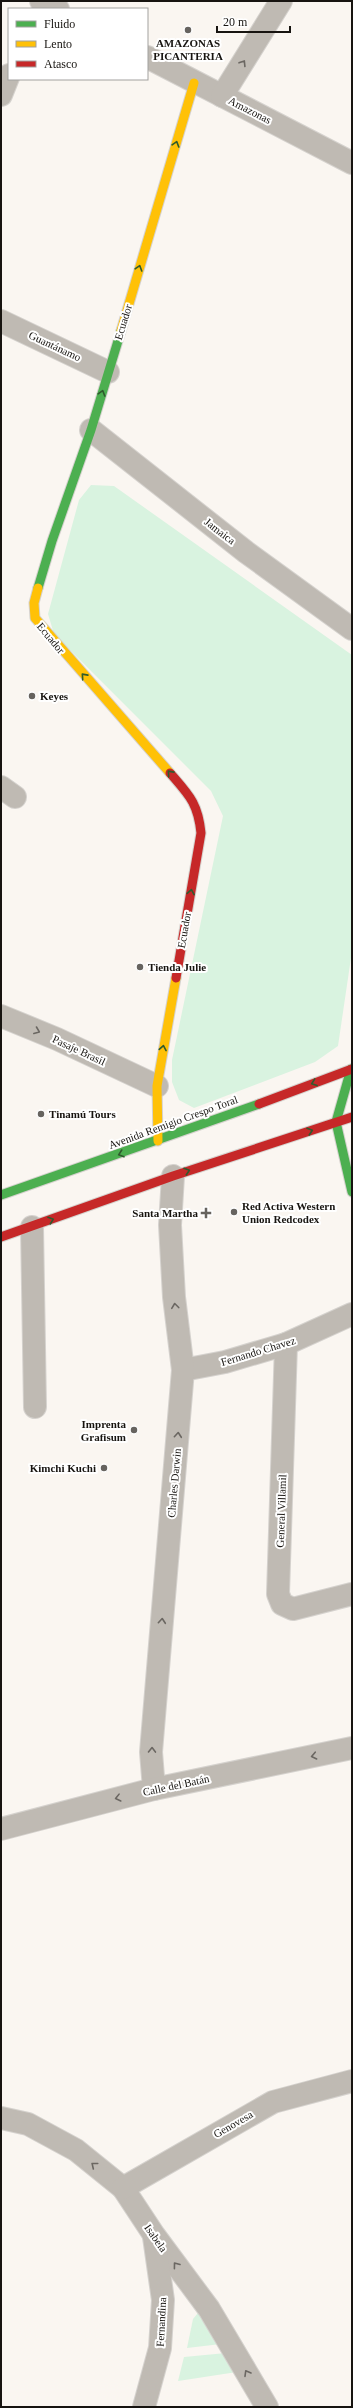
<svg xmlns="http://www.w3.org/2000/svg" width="353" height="2408" font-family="'Times New Roman',serif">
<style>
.green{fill:#d9f3e0}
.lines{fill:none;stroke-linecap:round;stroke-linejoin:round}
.street-casing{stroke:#d5d2ce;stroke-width:24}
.fast-casing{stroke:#d5d2ce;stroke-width:11}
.slow-casing{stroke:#d5d2ce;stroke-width:11}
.jam-casing{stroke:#d5d2ce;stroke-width:11}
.street{stroke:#bfbab3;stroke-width:22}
.fast{stroke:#4caf50;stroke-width:9}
.slow{stroke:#ffc107;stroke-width:9}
.jam{stroke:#c62828;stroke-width:9}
.oneway{stroke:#6b6762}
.oneway2{stroke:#2f5a2d}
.poi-dot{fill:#66635f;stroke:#fff;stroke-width:1.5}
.labels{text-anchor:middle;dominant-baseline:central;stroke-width:4;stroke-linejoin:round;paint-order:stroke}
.poi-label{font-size:11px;font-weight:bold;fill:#171410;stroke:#fff;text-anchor:start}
.street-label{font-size:11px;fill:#171410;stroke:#fff}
</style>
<rect width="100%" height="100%" fill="#faf6f1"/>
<g class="green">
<polygon points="91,485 114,486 352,655 352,951 338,1046 315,1062 194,1108 179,1100 172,1082 172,1060 223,816 211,791 54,634 48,614 79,500"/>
<polygon points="198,2313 221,2344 187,2348 193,2319"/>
<polygon points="226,2353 237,2372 178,2381 184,2357"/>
</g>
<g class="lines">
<defs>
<g id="street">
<polyline points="41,1 58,9"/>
<polyline points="147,57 352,163"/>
<polyline points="1,95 9,75"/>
<polyline points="222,96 281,1"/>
<polyline points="1,321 108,372"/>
<polyline points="91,430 246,552 352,629"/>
<polyline points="1,787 15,797"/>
<polyline points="1,1016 57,1039 157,1086"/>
<polyline points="32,1227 35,1407"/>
<polyline points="286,1344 278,1594 282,1604 293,1609 352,1594"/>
<polyline points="183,1370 225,1362 286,1344 352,1314"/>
<polyline points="154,1789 151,1752 183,1370 174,1297 170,1225 173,1176"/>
<polyline points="1,1829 154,1789 352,1748"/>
<polyline points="1,2118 28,2124 76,2150 123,2188 154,2235 209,2309 267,2407"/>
<polyline points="123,2188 273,2102 352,2081"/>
<polyline points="144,2407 160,2348 163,2300 154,2237"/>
</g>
<g id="fast">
<polyline points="38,588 52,541 91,430 121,331"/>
<polyline points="351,1069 336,1122 352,1192"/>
<polyline points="1,1195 259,1104"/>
</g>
<g id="slow">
<polyline points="121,331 194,83"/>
<polyline points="38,588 34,603 35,618 170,773"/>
<polyline points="158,1141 157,1086 176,978"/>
</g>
<g id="jam">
<path d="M170 773C189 795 198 803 201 833L176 978"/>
<polyline points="259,1104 352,1069"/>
<polyline points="1,1237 173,1176 352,1117"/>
</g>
</defs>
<use href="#street" class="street-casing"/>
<use href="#fast" class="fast-casing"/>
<use href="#slow" class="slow-casing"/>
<use href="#jam" class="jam-casing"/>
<use href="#street" class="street"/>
<use href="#fast" class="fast"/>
<use href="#slow" class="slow"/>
<use href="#jam" class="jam"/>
</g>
<defs><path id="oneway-chevron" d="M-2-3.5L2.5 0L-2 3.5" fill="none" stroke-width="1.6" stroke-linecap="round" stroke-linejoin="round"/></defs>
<g class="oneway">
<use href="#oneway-chevron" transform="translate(243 63) rotate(-58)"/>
<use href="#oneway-chevron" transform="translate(37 1031) rotate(22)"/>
<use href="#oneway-chevron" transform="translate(175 1306) rotate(-97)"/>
<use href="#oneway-chevron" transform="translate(178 1435) rotate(-85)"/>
<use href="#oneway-chevron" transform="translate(162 1621) rotate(-85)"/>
<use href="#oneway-chevron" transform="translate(152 1750) rotate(-89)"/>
<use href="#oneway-chevron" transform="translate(314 1756) rotate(168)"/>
<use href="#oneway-chevron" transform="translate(118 1798) rotate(166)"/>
<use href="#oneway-chevron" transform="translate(94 2165) rotate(-141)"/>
<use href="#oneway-chevron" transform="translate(176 2265) rotate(-127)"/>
<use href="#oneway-chevron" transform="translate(247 2373) rotate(-120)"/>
</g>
<g class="oneway2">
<use href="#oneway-chevron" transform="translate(176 144) rotate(-73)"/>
<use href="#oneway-chevron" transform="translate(139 268) rotate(-73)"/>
<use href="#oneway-chevron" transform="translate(102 393) rotate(-73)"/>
<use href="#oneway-chevron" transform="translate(84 676) rotate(-132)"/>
<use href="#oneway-chevron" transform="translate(170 773) rotate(-132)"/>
<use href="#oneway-chevron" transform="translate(191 892) rotate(-80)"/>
<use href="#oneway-chevron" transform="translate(163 1048) rotate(-80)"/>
<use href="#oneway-chevron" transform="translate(314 1083) rotate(160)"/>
<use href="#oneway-chevron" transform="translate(310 1131) rotate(-18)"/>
<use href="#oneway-chevron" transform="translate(121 1154) rotate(161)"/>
<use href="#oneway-chevron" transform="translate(187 1171) rotate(-18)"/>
<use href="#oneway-chevron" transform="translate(51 1220) rotate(-19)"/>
</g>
<g class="poi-dot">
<circle cx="188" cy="30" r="4"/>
<circle cx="32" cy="696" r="4"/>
<circle cx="140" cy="967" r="4"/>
<circle cx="41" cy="1114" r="4"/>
<circle cx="234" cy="1212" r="4"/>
<path d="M204 1207h4v4h4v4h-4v4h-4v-4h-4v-4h4z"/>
<circle cx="134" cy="1430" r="4"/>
<circle cx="104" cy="1468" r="4"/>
</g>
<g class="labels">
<g class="poi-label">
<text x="188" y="43" text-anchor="middle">AMAZONAS<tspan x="188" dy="13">PICANTERIA</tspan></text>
<text x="40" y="696">Keyes</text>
<text x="148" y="967">Tienda Julie</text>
<text x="49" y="1114">Tinamú Tours</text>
<text x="242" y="1206">Red Activa Western<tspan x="242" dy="13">Union Redcodex</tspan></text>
<text x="198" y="1213" text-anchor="end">Santa Martha</text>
<text x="126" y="1424" text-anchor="end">Imprenta<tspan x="126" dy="13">Grafisum</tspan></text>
<text x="96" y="1468" text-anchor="end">Kimchi Kuchi</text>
</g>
<g class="street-label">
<text transform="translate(250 110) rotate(27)">Amazonas</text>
<text transform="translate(123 322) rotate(-73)">Ecuador</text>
<text transform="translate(55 346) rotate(25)">Guantánamo</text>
<text transform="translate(220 531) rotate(38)">Jamaica</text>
<text transform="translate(51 638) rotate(50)">Ecuador</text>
<text transform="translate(184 930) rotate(-80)">Ecuador</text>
<text transform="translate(79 1050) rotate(25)">Pasaje Brasil</text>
<text transform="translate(173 1122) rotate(-20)">Avenida Remigio Crespo Toral</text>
<text transform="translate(258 1351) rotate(-17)">Fernando Chavez</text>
<text transform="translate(174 1483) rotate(-85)">Charles Darwin</text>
<text transform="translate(281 1511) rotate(-88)">General Villamil</text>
<text transform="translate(176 1785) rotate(-12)">Calle del Batán</text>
<text transform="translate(233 2124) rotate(-30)">Genovesa</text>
<text transform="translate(156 2238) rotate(55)">Isabela</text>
<text transform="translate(161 2322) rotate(-87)">Fernandina</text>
</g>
</g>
<rect width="353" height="2408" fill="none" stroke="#171410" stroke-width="4"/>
<rect x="8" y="8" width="140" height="72" fill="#ffffff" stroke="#a2a19f"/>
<rect x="16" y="21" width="20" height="6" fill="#4caf50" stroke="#a2a19f"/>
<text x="44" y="28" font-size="12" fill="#171410">Fluido</text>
<rect x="16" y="41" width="20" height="6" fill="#ffc107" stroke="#a2a19f"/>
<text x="44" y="48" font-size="12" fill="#171410">Lento</text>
<rect x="16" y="61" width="20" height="6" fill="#c62828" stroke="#a2a19f"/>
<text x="44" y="68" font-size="12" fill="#171410">Atasco</text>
<path d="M217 26v6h73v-6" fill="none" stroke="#171410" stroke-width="2"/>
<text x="223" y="26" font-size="12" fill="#171410" stroke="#ffffff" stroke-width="3" paint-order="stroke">20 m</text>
</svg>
